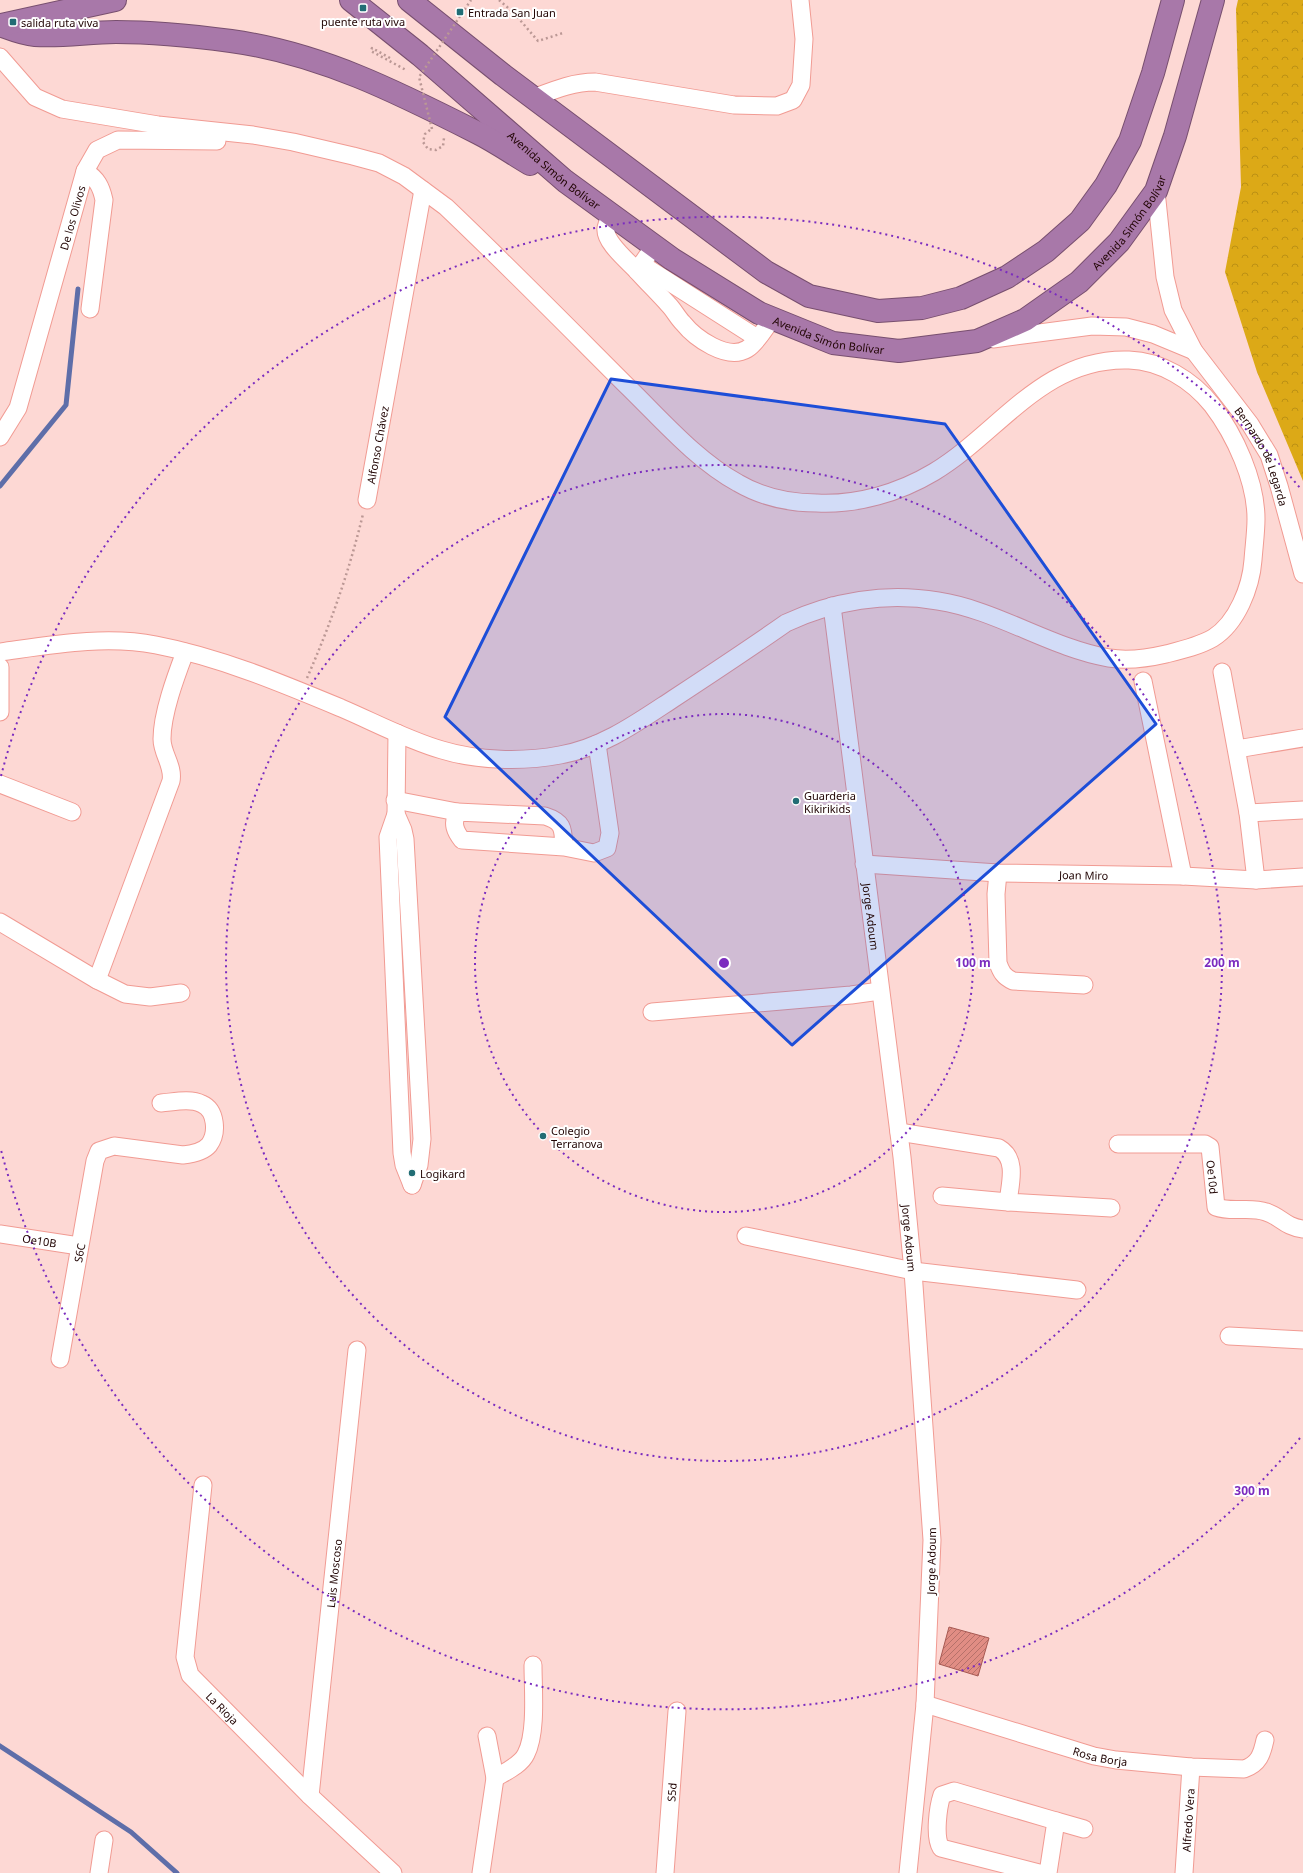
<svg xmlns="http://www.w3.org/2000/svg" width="1303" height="1873" font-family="'Noto Sans',sans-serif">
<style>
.forest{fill:url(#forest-crowns)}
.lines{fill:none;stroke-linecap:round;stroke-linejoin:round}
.stream{stroke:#5e6ea9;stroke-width:5}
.building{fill:url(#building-hatch);stroke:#a75952}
.minor-casing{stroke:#f19b93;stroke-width:19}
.highway-casing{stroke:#784f6f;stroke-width:24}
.path{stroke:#bb9895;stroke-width:2.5;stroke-dasharray:2 3;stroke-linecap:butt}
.minor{stroke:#fff;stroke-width:17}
.highway{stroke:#a878a9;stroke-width:22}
.path-bridge{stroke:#bb9895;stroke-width:2.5;stroke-dasharray:2 3;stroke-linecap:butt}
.marked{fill:#1d4ed8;fill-opacity:0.2;stroke:#1d4ed8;stroke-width:3;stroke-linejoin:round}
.ring{fill:none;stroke:#7b2cbf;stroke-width:2;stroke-dasharray:2 4}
.poi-dot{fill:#226d75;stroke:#fff;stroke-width:1.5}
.labels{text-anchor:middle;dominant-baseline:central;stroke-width:4;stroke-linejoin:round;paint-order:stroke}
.poi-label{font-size:11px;fill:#200403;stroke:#fff;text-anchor:start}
.street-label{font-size:11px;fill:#200403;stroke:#fff}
.centre{fill:#7b2cbf;stroke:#fff;stroke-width:2}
.ring-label{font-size:12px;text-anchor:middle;font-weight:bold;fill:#7b2cbf;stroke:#fff;stroke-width:4;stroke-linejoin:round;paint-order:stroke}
</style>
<defs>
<pattern id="forest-crowns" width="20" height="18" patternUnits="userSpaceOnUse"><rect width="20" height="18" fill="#dca917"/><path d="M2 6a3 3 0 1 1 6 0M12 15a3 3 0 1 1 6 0" fill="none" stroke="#bc9014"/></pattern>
<pattern id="building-hatch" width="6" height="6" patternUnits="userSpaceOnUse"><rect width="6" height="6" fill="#e18d84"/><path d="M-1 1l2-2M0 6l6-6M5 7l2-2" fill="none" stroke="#b6716a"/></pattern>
</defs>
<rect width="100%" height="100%" fill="#fdd8d4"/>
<polygon class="forest" points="1238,0 1303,0 1303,481 1257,372 1225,272 1241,187 1236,9"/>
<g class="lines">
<g class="stream">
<polyline points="0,486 66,405 78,289"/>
<polyline points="0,1746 131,1832 177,1873"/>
</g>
</g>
<polygon class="building" points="949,1627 989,1638 978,1676 939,1664"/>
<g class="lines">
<defs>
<g id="minor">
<path d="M0 57 35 97 62 109 158 125 253 135 293 142 353 156 379 163 404 176 446 207C507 265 567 326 627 386 662 420 696 460 738 483 762 497 789 503 817 503 857 505 899 493 934 472 999 433 1043 357 1129 360 1161 361 1192 380 1212 405 1235 435 1256 481 1256 519 1256 532 1254 546 1253 560 1251 587 1237 623 1213 638 1199 646 1182 650 1166 654 1149 658 1128 661 1109 658 1051 648 997 610 938 601 886 592 833 601 786 623 749 649 711 674 673 699 638 722 602 748 560 755 523 762 478 761 442 750 407 740 374 722 341 708 281 683 219 657 156 645 105 635 51 645 0 652"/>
<path d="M533 98C554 90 573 82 595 82L734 105 777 106 793 100 801 85 804 39 800 0"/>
<path d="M85 171C97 179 101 186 104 200L90 309"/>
<path id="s1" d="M1156 191 1165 277 1173 310 1194 351 1250 424 1269 455 1279 486 1303 574"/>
<path d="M611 213C609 218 607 224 606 228 604 242 628 261 637 271"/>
<path d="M654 246 637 271C647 282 658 293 668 304 674 310 677 317 683 323 695 338 727 361 747 349 757 343 765 328 772 319"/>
<polyline points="641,264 757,338"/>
<polyline points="993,339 1092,326 1126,327 1153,334 1194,351"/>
<path id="s2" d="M0 437 18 408 85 171 97 150 118 140 217 141"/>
<path id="s3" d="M367 500 423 190"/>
<path id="s4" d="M832 606 902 1157 913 1271 932 1540 925 1704 908 1873"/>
<polyline points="0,667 0,712"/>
<polyline points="1222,672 1248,813 1256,880"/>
<polyline points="1143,681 1183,876"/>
<polyline points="397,733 396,814 388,837 402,1153 404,1165 412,1185"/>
<polyline points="1237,749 1303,738"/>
<polyline points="0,784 72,812"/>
<polyline points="395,800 457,812"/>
<polyline points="1248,813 1303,810"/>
<polyline points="396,814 403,830 405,839 422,1139 419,1165 412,1185"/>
<path d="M564 847C563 829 564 822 545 816L457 812C452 824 455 831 462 840L564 847 594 853 607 848 610 833 597 744"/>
<path id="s5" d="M864 864 998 873 1183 876 1256 880 1303 877"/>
<path d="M998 873 996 894 998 963C1001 972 1004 977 1013 981L1084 985"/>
<polyline points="0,922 97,980 125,994 150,997 181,993"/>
<path d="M97 980 171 781C174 766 162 754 162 739 162 713 176 676 185 652"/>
<polyline points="652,1012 851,995 880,991"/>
<path d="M899 1132 999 1148C1018 1159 1010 1184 1008 1202L1111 1208"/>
<path id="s6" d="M1118 1144H1205L1210 1147 1216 1207C1232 1213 1250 1206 1266 1212 1280 1216 1285 1227 1303 1229"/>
<polyline points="942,1196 1008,1202"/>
<path id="s7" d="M0 1234 79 1246"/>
<polyline points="746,1236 913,1271 1077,1290"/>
<polyline points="1229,1336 1303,1340"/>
<path id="s8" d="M60 1359 95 1161 99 1151 114 1146 183 1155C193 1154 203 1152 209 1145 218 1133 216 1110 202 1104 190 1098 174 1102 161 1103"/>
<path id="s9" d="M203 1485 185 1657 190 1675 310 1796 393 1873"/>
<path id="s10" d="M925 1704 1094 1756 1116 1760 1191 1767 1244 1769C1259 1764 1262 1754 1265 1740"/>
<path d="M495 1778C505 1772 521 1765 526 1754 537 1733 533 1689 533 1665"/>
<path id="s11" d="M310 1796 357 1350"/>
<polyline points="1056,1821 1084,1829"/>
<polyline points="99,1873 104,1840"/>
<polyline points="481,1873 495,1778 487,1736"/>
<path id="s12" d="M665 1873 677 1711"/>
<path d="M1039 1873 941 1848C934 1837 938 1807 942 1795L954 1791 1056 1821 1048 1873"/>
<path id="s13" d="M1184 1873 1191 1767"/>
</g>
<g id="highway">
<path id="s14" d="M351 0 420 55 565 181 672 259 759 313 833 343 899 351 977 341 1025 320 1079 282 1119 242 1156 191 1175 136 1213 0"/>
<polyline points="409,0 503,75 766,272 809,296 878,311 922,308 961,298 1007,277 1046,251 1080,221 1106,185 1130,141 1153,73 1173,0"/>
<path d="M0 25C11 29 23 34 35 35 62 37 89 32 116 32 155 32 193 36 231 41 320 53 399 93 478 133 496 142 513 154 530 164"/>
<polyline points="1,25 115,0"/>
</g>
</defs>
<use href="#minor" class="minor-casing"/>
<use href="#highway" class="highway-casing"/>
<g class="path">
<polyline points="499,0 514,13 538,41 563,33"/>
<polyline points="390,58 372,48 371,51 406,70"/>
<polyline points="430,130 425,134 423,142 428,149 436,150 443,146 444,138"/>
<path d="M307 678C331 623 349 572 363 514"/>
</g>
<use href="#minor" class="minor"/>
<use href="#highway" class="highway"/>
<polyline class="path-bridge" points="432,129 419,77 471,0"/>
</g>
<path class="marked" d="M611 379 945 424 1156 724 792 1045 445 717Z"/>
<g class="ring">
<circle cx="724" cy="963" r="249"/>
<circle cx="724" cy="963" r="498"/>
<path d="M1300 1438A747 747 0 0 1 1 1150M1 776A747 747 0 0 1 1300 488"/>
</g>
<g class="poi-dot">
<rect x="359" y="4" width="8" height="8" rx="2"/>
<rect x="456" y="8" width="8" height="8" rx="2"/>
<rect x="9" y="18" width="8" height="8" rx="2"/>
<circle cx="796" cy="801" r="4"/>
<circle cx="543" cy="1136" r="4"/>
<circle cx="412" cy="1173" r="4"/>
</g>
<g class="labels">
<g class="poi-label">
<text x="468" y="12">Entrada San Juan</text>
<text x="363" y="21" text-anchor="middle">puente ruta viva</text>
<text x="21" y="22">salida ruta viva</text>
<text x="804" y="795">Guarderia<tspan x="804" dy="13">Kikirikids</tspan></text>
<text x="551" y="1130">Colegio<tspan x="551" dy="13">Terranova</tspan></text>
<text x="420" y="1173">Logikard</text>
</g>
<g class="street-label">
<text stroke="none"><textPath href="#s14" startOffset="265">Avenida Simón Bolívar</textPath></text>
<text stroke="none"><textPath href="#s2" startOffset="232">De los Olivos</textPath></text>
<text stroke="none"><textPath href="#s14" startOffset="937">Avenida Simón Bolívar</textPath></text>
<text stroke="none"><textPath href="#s14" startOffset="589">Avenida Simón Bolívar</textPath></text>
<text stroke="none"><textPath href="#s3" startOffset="56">Alfonso Chávez</textPath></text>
<text stroke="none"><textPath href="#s1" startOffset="293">Bernardo de Legarda</textPath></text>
<text stroke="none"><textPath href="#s5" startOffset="220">Joan Miro</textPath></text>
<text stroke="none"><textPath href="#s4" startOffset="313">Jorge Adoum</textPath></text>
<text stroke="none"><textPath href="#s6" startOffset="123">Oe10d</textPath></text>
<text stroke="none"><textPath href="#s4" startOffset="637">Jorge Adoum</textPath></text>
<text stroke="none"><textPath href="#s7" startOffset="40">Oe10B</textPath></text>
<text stroke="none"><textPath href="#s8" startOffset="108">S6C</textPath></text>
<text transform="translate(931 1561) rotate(-89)">Jorge Adoum</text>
<text stroke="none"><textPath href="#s11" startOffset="224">Luis Moscoso</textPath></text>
<text stroke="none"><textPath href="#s9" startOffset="238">La Rioja</textPath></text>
<text stroke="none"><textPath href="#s10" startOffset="183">Rosa Borja</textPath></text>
<text stroke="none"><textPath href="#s12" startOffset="81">S5d</textPath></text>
<text stroke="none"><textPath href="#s13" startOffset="53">Alfredo Vera</textPath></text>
</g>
</g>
<circle cx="724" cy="963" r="6" class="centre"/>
<g class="ring-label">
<text x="973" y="967">100 m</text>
<text x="1222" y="967">200 m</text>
<text x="1252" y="1495">300 m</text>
</g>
</svg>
